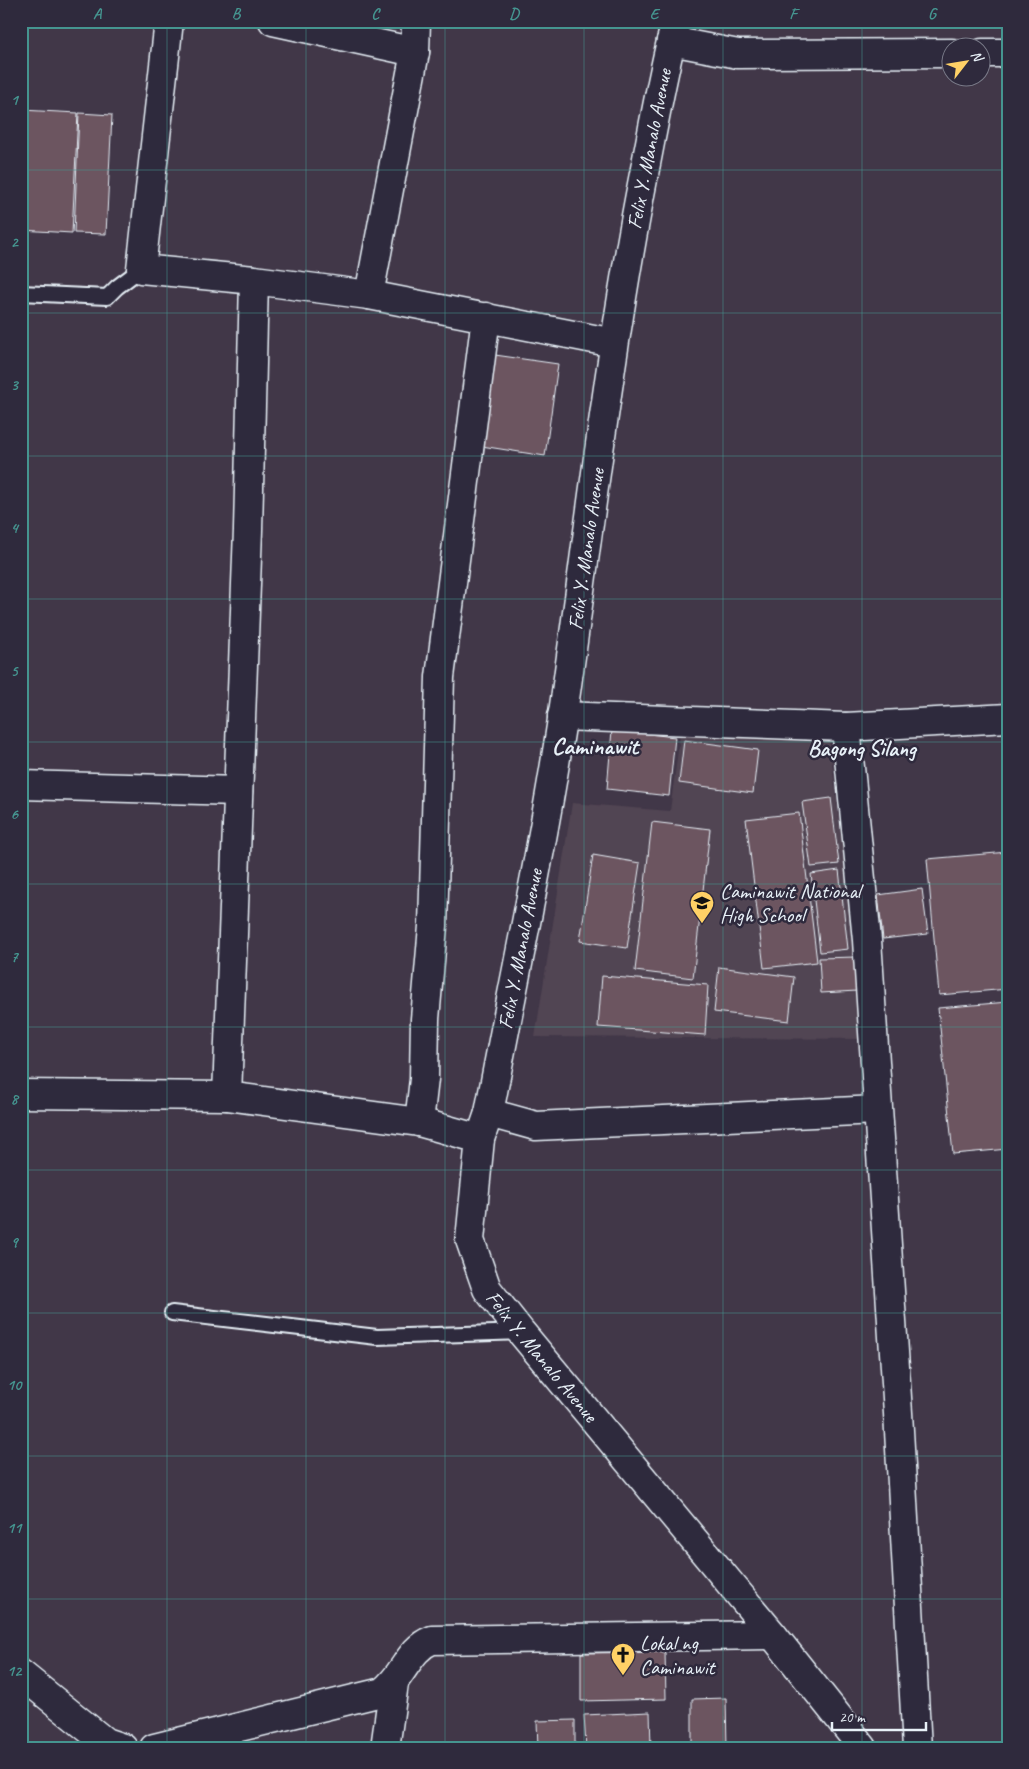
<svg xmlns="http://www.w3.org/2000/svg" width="1029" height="1769" font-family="Caveat,sans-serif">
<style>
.built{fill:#514452}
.building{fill:#6c5460;stroke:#e8f1f8}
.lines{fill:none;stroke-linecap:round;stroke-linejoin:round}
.lane-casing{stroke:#e8f1f8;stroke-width:18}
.street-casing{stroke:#e8f1f8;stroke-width:31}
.secondary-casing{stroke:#e8f1f8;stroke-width:31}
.lane{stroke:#2f2a3d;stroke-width:14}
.street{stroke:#2f2a3d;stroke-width:28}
.secondary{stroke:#2f2a3d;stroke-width:28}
.grid{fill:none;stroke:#459590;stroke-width:1;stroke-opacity:0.55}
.labels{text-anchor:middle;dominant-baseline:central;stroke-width:5;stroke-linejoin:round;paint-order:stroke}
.street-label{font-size:21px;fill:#e8f1f8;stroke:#2f2a3d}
.poi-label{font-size:21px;fill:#e8f1f8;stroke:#2f2a3d;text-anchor:start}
.neighbourhood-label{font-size:22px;font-weight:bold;fill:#e8f1f8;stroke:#2f2a3d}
.quarter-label{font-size:24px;font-weight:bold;fill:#e8f1f8;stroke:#2f2a3d}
.neatline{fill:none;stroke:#459590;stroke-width:2}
.grid-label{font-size:16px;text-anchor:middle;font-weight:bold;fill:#459590}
</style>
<rect width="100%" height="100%" fill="#413748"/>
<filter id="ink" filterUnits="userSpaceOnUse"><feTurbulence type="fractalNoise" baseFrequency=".02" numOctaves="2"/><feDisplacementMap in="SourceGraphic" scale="10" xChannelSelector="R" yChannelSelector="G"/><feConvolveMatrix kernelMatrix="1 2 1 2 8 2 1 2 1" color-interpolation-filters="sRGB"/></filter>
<g filter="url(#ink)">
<polygon class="built" points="680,736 829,737 866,1039 535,1037 572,803 670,811"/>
<g class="building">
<polygon points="21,110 78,113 72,233 21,230"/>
<polygon points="79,113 112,115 106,234 74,233"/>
<polygon points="488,354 558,364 545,456 475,445"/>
<polygon points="612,730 675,737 669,796 607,789"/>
<polygon points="684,740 758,750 753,793 679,783"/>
<polygon points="831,798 839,864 811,867 802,802"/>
<polygon points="799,813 817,962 764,968 746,819"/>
<polygon points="652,822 710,829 693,978 635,971"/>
<polygon points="1008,852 1008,989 939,995 927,859"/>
<polygon points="593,855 640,863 627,948 580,941"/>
<polygon points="839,870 848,949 820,952 811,874"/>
<polygon points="922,889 928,934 883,939 878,895"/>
<polygon points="856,957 857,991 821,993 819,958"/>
<polygon points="719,967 794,977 789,1021 714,1012"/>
<polygon points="602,976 708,985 705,1035 598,1027"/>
<polygon points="1008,1002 1008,1149 953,1154 938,1008"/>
<polygon points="665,1652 666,1699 581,1701 581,1653"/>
<polygon points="726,1698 727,1748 692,1748 692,1699"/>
<polygon points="650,1712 651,1748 586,1748 584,1715"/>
<polygon points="575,1720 575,1748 538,1748 537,1721"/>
</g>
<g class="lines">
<defs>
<g id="lane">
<polyline points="21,293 107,297 117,287 141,269"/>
<polyline points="172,1313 377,1337 521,1332"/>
</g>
<g id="street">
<polyline points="169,21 141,269 254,280 369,295 614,343"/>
<polyline points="273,21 415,52"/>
<polyline points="671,41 738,54 952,53"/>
<polyline points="982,53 1008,53"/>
<polyline points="369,295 415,52 416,21"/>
<polyline points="562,716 846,727 1008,718"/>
<polyline points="846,727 867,940 898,1413 917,1748"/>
<polyline points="21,785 238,791"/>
<polyline points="21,1094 227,1096 419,1122 480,1139"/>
<polyline points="227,1096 248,530 254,280"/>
<polyline points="489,1113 536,1126 877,1110"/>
<polyline points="419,1122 424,1079 425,1019 433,926 440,677 486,317"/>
<polyline points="21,1674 105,1742 123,1748"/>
<path d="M154 1748 382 1692C404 1677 408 1649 432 1640L773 1635"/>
<polyline points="385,1748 394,1683"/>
</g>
<g id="secondary">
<path id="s1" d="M676 21C663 71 654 123 644 174 609 352 589 533 563 713 543 847 514 980 489 1113L480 1139 470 1240 487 1289 521 1332 773 1635 863 1748"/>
</g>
</defs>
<use href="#lane" class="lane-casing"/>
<use href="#street" class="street-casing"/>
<use href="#secondary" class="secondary-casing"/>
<use href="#lane" class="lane"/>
<use href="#street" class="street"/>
<use href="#secondary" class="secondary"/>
</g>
</g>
<path class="grid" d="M167 21V1748M306 21V1748M445 21V1748M584 21V1748M723 21V1748M862 21V1748M21 170H1008M21 313H1008M21 456H1008M21 599H1008M21 742H1008M21 884H1008M21 1027H1008M21 1170H1008M21 1313H1008M21 1456H1008M21 1599H1008"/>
<defs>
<symbol id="school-pin" viewBox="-11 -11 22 30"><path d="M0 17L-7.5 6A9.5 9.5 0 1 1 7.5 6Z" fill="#ffd166" stroke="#2f2a3d"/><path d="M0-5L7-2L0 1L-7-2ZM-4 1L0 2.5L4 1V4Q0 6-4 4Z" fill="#111"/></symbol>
<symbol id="church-pin" viewBox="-11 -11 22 30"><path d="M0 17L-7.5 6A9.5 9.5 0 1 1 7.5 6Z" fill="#ffd166" stroke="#2f2a3d"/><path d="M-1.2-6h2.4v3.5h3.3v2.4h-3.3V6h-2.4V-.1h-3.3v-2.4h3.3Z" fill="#111"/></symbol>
</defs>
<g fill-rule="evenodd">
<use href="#school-pin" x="688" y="889" width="28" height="38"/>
<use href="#church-pin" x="609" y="1641" width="28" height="38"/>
</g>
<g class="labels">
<g class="street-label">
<text transform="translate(649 149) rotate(-79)">Felix Y. Manalo Avenue</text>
<text transform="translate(586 549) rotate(-82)">Felix Y. Manalo Avenue</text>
<text transform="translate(520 949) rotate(-79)">Felix Y. Manalo Avenue</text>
<text stroke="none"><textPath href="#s1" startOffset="1376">Felix Y. Manalo Avenue</textPath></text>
</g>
<g class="poi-label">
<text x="720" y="891">Caminawit National<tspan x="720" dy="24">High School</tspan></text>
<text x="640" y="1643">Lokal ng<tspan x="640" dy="24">Caminawit</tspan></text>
</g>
<g class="neighbourhood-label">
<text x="862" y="749">Bagong Silang</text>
</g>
<g class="quarter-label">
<text x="595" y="746">Caminawit</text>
</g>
</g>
<rect width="1029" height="1769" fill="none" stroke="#2f2a3d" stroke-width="55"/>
<g transform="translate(966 62) rotate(59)"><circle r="24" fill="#2f2a3d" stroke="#797a88"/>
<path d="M0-4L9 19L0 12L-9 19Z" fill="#ffd166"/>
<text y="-8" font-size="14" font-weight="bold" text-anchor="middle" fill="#e8f1f8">N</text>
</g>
<path d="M832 1722v8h94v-8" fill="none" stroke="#e8f1f8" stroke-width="2.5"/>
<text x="839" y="1722" font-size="15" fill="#e8f1f8" stroke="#2f2a3d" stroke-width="4" paint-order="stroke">20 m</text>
<rect x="28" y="28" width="974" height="1714" class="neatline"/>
<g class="grid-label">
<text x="97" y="19">A</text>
<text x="236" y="19">B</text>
<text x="375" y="19">C</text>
<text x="514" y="19">D</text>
<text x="654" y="19">E</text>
<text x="793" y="19">F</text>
<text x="932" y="19">G</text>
<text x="14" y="105">1</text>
<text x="14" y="247">2</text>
<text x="14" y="390">3</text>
<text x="14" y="533">4</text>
<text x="14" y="676">5</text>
<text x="14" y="819">6</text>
<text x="14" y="962">7</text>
<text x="14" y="1104">8</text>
<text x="14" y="1247">9</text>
<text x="14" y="1390">10</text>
<text x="14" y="1533">11</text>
<text x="14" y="1676">12</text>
</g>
</svg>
